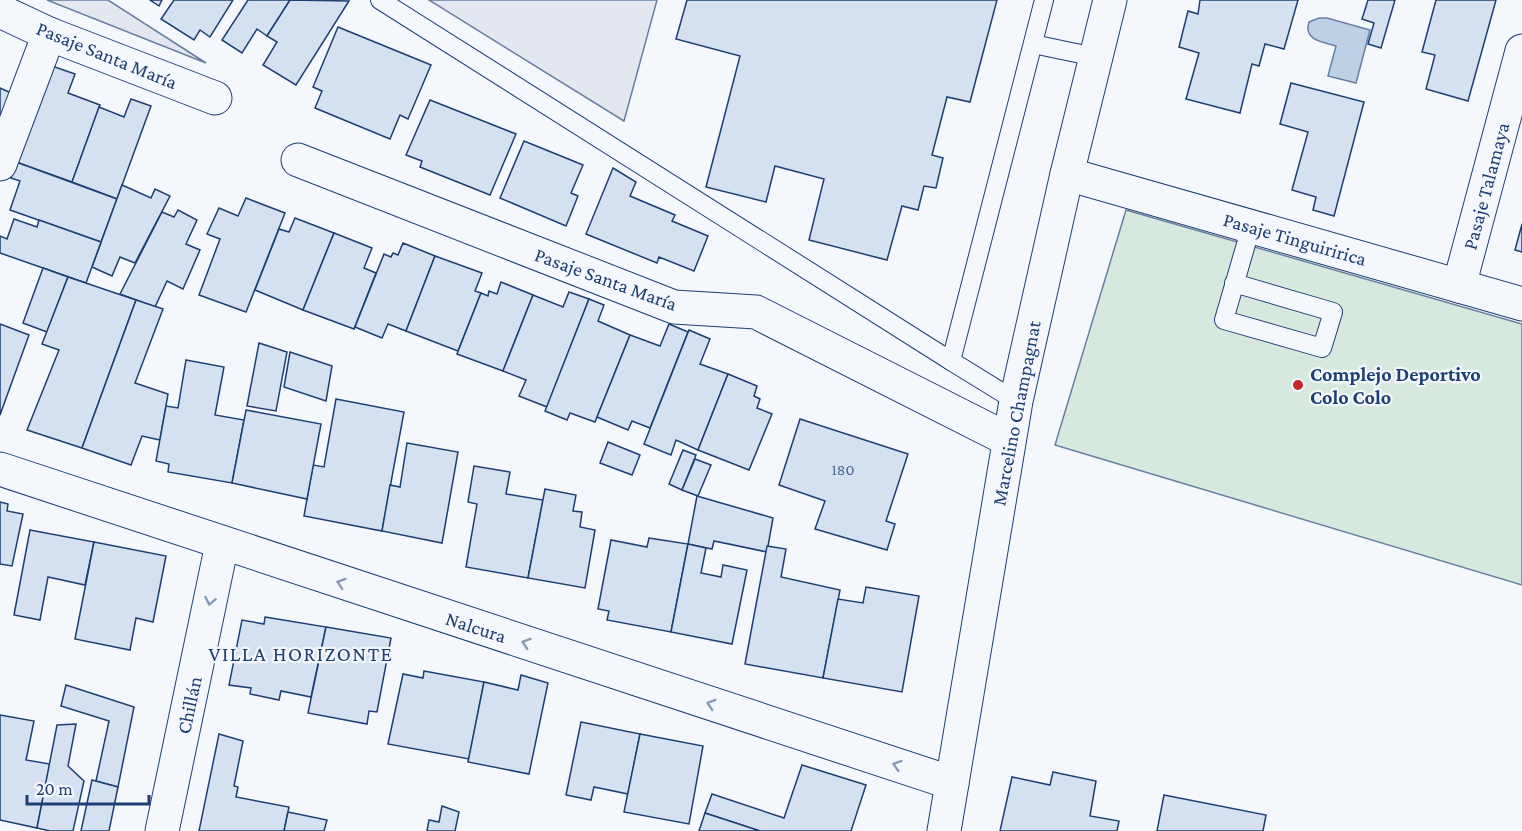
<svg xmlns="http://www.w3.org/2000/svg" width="1522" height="831" font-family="'Crimson Pro',serif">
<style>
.green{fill:#d7e8df;stroke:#687fa3;stroke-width:1.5}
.parking{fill:#e3e8f0;stroke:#687fa3;stroke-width:1.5}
.water{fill:#bed0e5;stroke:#687fa3;stroke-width:1.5}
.building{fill:#d5e0f0;stroke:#1d3f73;stroke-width:1.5}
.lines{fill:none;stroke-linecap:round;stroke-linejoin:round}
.service-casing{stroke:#1d3f73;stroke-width:20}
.minor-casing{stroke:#1d3f73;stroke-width:35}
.service{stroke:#f4f7fb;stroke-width:18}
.minor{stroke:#f4f7fb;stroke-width:33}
.oneway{stroke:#889bb7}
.poi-dot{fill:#c62828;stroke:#f4f7fb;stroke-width:2}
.labels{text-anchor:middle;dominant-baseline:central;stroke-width:4.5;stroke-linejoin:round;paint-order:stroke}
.number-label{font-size:16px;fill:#4b6792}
.street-label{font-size:20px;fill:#1d3f73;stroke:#f4f7fb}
.poi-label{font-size:20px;font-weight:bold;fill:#1d3f73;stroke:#f4f7fb;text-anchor:start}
.neighbourhood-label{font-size:21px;letter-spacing:1.5px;fill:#1d3f73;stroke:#f4f7fb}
</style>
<rect width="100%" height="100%" fill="#f4f7fb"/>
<polygon class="green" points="1126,210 1522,324 1522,585 1055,445"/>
<g class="parking">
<polygon points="47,0 108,0 206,63"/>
<polygon points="429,0 657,0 624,121"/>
</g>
<path class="water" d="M1319 18H1327L1370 30 1356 83 1328 76 1336 46C1322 42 1303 40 1309 22Z"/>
<g class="building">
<polygon points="150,0 162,0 159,6"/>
<polygon points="174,0 233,0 210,37 200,30 194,40 161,19"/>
<polygon points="248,0 290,0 267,36 257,29 242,53 222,40"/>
<polygon points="290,0 349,1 296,85 263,65 277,42 267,36"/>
<polygon points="687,0 997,0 970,102 947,97 932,155 943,158 936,188 924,186 918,210 902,206 887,260 809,240 824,179 775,166 766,202 706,187 740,56 676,39"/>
<polygon points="1200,0 1298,0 1284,49 1265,44 1259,66 1252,64 1240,113 1186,99 1199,53 1179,47 1188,11 1198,14"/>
<polygon points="1368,0 1395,0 1381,48 1368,44 1374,23 1362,19"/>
<polygon points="1436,0 1496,0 1468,101 1426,89 1435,55 1422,52"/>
<polygon points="338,27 431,65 408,119 400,115 390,139 315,108 322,91 313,87"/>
<polygon points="52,66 75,74 68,93 100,105 72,182 16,162"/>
<polygon points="1291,83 1364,102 1334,216 1313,210 1316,197 1292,190 1308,132 1280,124"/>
<polygon points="0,88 11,93 0,118"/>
<polygon points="131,99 151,106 117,199 72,182 99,107 124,117"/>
<polygon points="430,100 516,134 490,195 420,167 422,161 406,155"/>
<polygon points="524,141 583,165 571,193 578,196 566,226 500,198"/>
<polygon points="16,162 117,199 101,242 10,210 20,181 11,178"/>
<polygon points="613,168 636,182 630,196 675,215 672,221 708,236 694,271 659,257 657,263 586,234"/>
<polygon points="122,185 151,198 155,189 170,196 135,263 120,257 112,276 92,267"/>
<polygon points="246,198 285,213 246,312 199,295 220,239 207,234 219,208 238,216"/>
<polygon points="178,210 197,220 186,244 200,250 183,289 167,281 155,307 120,294 162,212 174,217"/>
<polygon points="295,218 334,233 303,310 255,290 279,229 289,232"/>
<polygon points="14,219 37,227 39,220 101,242 86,283 0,253 0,236 7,239"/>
<polygon points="1522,224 1522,252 1515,250"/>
<polygon points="334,233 372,248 364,268 376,273 354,329 303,310"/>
<polygon points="403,243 435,256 406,331 388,324 382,338 355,327 384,254 391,257 393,253 398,255"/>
<polygon points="435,256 482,273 475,291 481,293 458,351 406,331"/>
<polygon points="43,268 68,277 47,332 23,323"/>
<polygon points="68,277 136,300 82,448 27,430 59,350 42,344"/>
<polygon points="501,282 533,295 503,371 457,354 481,293 488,296 489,291 497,294"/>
<polygon points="569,292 589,299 547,407 519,396 526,380 503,371 533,295 563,307"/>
<polygon points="589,299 604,305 598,321 630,335 595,422 570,413 567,420 545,411"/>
<polygon points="136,300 163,309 135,383 168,394 160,440 142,436 131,465 82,448"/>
<polygon points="0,324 29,335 0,415"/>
<polygon points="669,324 688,332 650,428 632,421 628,430 597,417 630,335 660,346"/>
<polygon points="689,330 710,339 700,364 728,374 698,450 676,440 671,455 644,444"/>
<polygon points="259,343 287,352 276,411 247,406"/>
<polygon points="290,352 332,366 326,401 284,387"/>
<polygon points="186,360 224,367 215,415 244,420 232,483 168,472 169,464 156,461 166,406 178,408"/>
<polygon points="728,374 757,386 754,396 760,399 757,408 772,414 749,470 698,450"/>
<polygon points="336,399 404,412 382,531 304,516 313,465 324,467"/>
<polygon points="246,410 321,424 307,499 232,483"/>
<polygon points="800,419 908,454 886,521 895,524 887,550 815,529 825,501 779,485"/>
<polygon points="608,442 640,455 632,475 600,463"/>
<polygon points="407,443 458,452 442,543 382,531 390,485 400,487"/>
<polygon points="683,450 696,455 682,490 669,484"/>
<polygon points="695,459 711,465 698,496 682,490"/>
<polygon points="474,466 510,472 506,494 543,500 528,578 466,567 477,504 468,502"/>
<polygon points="545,489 576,495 573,511 582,512 580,527 595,530 585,588 528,578"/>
<polygon points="697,496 773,518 767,552 714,541 712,549 688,544"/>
<polygon points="0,502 8,504 7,511 23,514 12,566 0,564"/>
<polygon points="30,530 94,542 85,585 48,577 40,620 14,615"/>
<polygon points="649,538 688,544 671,632 607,620 609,611 598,609 611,540 647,547"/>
<polygon points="94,542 166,556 153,622 136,618 130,650 75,639"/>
<polygon points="688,544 706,548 701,573 721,577 723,565 747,570 732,644 671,632"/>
<polygon points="767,546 786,549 781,577 840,590 823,678 745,664"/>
<polygon points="866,587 919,596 902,692 823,678 838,599 863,603"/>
<polygon points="265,617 326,627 311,697 281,691 279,700 250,694 251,688 229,685 242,620 264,624"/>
<polygon points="326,627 391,638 377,712 369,711 367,724 308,713"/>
<polygon points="424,671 484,682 469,759 388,744 403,674 423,678"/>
<polygon points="521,675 548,683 529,774 468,762 484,682 518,690"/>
<polygon points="66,685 134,707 118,787 96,781 109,721 61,706"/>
<polygon points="0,715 34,721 26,760 50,764 37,828 0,820"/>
<polygon points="581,722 640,734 628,794 594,787 591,800 566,795"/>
<polygon points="76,724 68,766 84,781 73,831 50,831 37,828 57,725"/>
<polygon points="219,734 243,741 234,786 238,787 236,797 289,807 284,831 199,831"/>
<polygon points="640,734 703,746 689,824 624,812"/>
<polygon points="802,765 866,785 851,831 760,831 705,813 712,794 784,818"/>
<polygon points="1053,772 1096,781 1090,816 1119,821 1117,831 1000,831 1012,777 1050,785"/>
<polygon points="92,780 118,787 109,831 81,831"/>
<polygon points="1164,795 1266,815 1263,831 1157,831"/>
<polygon points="442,806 459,812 455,831 427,831 429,820 439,822"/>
<polygon points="288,812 327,820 324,831 284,831"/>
<polygon points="705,813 760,831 699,831"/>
</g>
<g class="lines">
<defs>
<g id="service">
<polyline points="380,0 951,361"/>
<polyline points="1033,44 1095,57"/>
<polyline points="1234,283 1333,312 1322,348 1224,320 1251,227"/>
<polyline points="1016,401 951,361 1044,0"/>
</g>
<g id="minor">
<polyline points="0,11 49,34 215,98"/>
<polyline points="298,160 674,307 756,312 1009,440"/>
<polyline points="0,164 49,34"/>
<polyline points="1067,174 1522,304"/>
<polyline points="1459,286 1522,51"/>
<polyline points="0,469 952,783"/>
<polyline points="162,831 222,544"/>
<polyline points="944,831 1016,401 1067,174 1110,0"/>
</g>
</defs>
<use href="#service" class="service-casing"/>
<use href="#minor" class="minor-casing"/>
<use href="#service" class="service"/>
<use href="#minor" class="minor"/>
</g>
<defs><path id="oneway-chevron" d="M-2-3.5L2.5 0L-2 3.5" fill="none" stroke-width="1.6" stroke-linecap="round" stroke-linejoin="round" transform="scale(1.5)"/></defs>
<g class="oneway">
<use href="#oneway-chevron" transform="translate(341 583) rotate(-162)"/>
<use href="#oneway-chevron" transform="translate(210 601) rotate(102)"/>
<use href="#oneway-chevron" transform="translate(526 643) rotate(-162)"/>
<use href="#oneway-chevron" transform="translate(711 704) rotate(-162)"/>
<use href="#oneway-chevron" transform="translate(897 765) rotate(-162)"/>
</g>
<circle class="poi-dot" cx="1298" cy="385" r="6"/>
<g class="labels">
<g class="number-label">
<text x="843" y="469">180</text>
</g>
<g class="street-label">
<text transform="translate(107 55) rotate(22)">Pasaje Santa María</text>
<text transform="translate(1486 186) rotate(-75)">Pasaje Talamaya</text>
<text transform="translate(1295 239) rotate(16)">Pasaje Tinguiririca</text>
<text transform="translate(606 279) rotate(20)">Pasaje Santa María</text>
<text transform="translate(1016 413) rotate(-79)">Marcelino Champagnat</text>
<text transform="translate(476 627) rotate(18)">Nalcura</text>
<text transform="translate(189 705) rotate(-78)">Chillán</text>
</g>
<g class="poi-label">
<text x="1310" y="374">Complejo Deportivo<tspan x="1310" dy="23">Colo Colo</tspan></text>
</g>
<g class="neighbourhood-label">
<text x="301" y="654">VILLA HORIZONTE</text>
</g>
</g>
<path d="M27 795v9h122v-9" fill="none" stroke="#1d3f73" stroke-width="3"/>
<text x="36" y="795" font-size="18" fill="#1d3f73" stroke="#f4f7fb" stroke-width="4.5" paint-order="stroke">20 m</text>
</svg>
